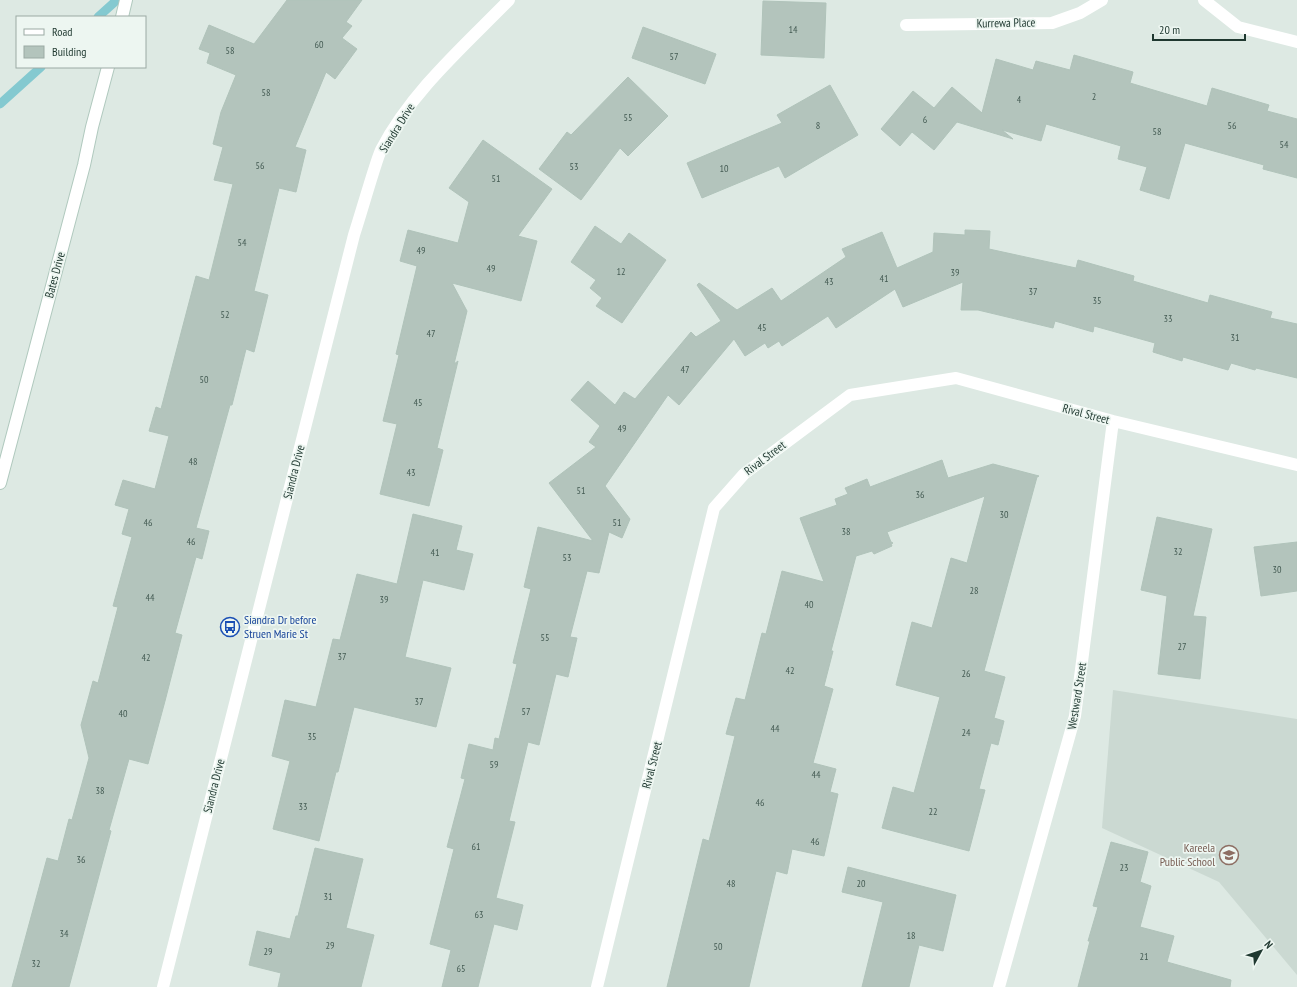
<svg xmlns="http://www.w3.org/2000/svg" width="1297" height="987" viewBox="0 0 1297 987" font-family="'PT Sans Narrow',sans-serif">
  <rect width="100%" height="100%" fill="#dde9e3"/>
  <path fill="#cbd9d2" d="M1113,690L1297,719V975L1219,882L1102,828Z"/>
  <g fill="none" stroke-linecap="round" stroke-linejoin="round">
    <path stroke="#84c9d0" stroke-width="9" d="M98,17L117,0
      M0,104L41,67"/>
  </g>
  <path fill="#b3c4bc" stroke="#b0c3ba" d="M287,0H362L346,22L352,26L342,38L357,49L335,79L326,72L295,147L306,150L296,192L279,188L254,291L268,295L254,352L246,349L232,405H230L196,528L209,531L202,559L196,557L175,633L182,635L165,701L148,764L129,759L109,830L111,831L69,987H12L47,858L58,861L69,819L72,820L89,758L81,725L93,681L98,683L118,607L113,606L132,537L122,534L129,509L115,505L123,480L155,489L169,436L149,431L156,407L161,409L196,276L209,280L233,184L214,180L223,147L213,144L221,112L236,75L207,63L210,53L199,49L209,25L254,44Z
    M763,1L826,3L824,58L761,55Z
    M643,27L716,54L705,84L632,58Z
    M1074,55L1133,72L1130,83L1207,106L1212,88L1269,105L1267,111L1297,119V178L1263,169L1264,165L1185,143L1169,199L1140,190L1147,167L1118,159L1121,146L1046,124L1041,141L1002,130L1013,139L957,122L934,150L912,132L900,146L881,129L913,91L934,108L952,87L982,113L996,59L1033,70L1036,61L1070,70Z
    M628,77L668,116L628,156L620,148L581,200L539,169L567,132L571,135Z
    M830,85L858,135L785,178L779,166L702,198L687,163L782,123L777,115Z
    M483,140L552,189L518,236L537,241L521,301L452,283L467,311L454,364L458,361L437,448L443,450L429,506L380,494L397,424L383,421L399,355L396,354L417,266L400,261L408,230L458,243L469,202L449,188Z
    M595,226L621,244L629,233L666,260L622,323L596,306L602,298L590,288L596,280L571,262Z
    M965,230L990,231L989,249L1076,268L1078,260L1134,276L1133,281L1208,303L1210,295L1272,312L1270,318L1297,324V378L1256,368L1255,370L1231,363L1228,370L1183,357L1182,361L1153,352L1155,343L1094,326L1093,332L1055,321L1053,328L978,310H961L963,282L903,307L895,289L836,328L828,316L782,346L779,341L768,348L765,343L745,356L734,339L679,405L668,395L605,486L630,519L622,538L609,532L599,573L587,571L570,637L577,638L568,677L556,674L539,745L528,742L509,821L515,822L496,898L523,905L517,930L494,924L478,987H442L451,950L430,944L454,849L447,847L465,779L461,778L469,744L493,750L495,738L499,739L517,664L513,663L531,589L524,587L538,527L593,541L549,483L596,447L589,442L600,426L571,400L588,381L615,405L624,392L635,399L691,332L696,337L721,321L697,285L699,283L737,310L772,288L781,301L846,257L842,249L882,232L897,268L933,252L934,233L965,235Z
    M942,460L948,478L993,464L1039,476L1037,477L984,671L1005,677L994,718L1004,721L998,745L991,743L979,789L985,790L969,851L882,828L893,787L914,793L940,697L896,685L912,622L932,628L951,558L967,563L985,496L887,532L891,542L893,543L891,544L892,546L874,554L872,551L856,556L831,651H833L824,686L833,689L813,763L836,769L830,792L838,794L824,856L792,849L787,874L776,871L749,987H667L703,839L709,841L735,736L726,734L736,698L745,700L762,633L766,634L782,571L824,582L800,518L837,505L835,499L848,494L845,488L867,479L870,487Z
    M413,514L462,526L456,550L473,554L464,590L423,580L405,657L451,668L436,727L354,707L338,772H336L319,841L273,829L290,761L272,756L285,700L316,707L333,639L340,640L357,574L397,584Z
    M1157,517L1212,529L1193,616L1206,617L1200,679L1158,674L1167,596L1141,590Z
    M1297,542V591L1261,596L1254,547Z
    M1111,842L1148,852L1140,882L1151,886L1140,927L1174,936L1167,962L1231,980L1230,987H1078L1090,941H1088L1098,907L1093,906Z
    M315,848L363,859L346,928L374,935L361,987H278L281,973L249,965L257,931L290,939L296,916H298Z
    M848,867L956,895L943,951L919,945L909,987H862L883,902L842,892Z"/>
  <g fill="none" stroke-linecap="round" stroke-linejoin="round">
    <g stroke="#b0c9be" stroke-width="14">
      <path id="secondary" d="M122,17L126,0
        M0,483L84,165L92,127L108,67"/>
    </g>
    <path stroke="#fff" stroke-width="12" d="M1204,0L1238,27L1297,42
      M906,25L1052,23L1080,13L1102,0
      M163,987L354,235C361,213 367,192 374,170C376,164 378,157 381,150C411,92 464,46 509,0
      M597,987L714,508L744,474L850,395L956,378L1113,421L1297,465
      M999,987L1075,716L1113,421"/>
    <use href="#secondary" stroke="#fff" stroke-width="12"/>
  </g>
  <defs>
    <g id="bus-ring" transform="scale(1)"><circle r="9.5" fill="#edf6f1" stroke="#1a4fb4" stroke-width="1.5"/><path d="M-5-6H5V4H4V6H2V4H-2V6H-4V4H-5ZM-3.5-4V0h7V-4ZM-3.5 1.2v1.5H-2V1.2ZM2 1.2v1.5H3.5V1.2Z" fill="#1a4fb4"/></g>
    <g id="school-ring" transform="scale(1)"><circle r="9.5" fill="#edf6f1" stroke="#8d6e63" stroke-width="1.5"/><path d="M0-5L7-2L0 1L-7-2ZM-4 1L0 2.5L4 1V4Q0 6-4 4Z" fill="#8d6e63"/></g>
  </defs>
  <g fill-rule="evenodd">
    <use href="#bus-ring" x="230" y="627"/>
    <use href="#school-ring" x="1229" y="855"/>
  </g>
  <g text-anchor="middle" stroke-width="3.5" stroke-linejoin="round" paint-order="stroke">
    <g font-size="10" fill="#445b53">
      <text x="793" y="33">14</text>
      <text x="319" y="48">60</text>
      <text x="230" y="54">58</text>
      <text x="674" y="60">57</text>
      <text x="266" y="96">58</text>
      <text x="1094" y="100">2</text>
      <text x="1019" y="103">4</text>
      <text x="628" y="121">55</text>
      <text x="925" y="123">6</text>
      <text x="818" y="129">8</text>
      <text x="1232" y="129">56</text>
      <text x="1157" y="135">58</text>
      <text x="1284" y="148">54</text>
      <text x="260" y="169">56</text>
      <text x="574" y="170">53</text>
      <text x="724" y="172">10</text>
      <text x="496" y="182">51</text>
      <text x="242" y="246">54</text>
      <text x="421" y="254">49</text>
      <text x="491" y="272">49</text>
      <text x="621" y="275">12</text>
      <text x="955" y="276">39</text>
      <text x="884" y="282">41</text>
      <text x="829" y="285">43</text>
      <text x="1033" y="295">37</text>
      <text x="1097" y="304">35</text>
      <text x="225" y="318">52</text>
      <text x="1168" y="322">33</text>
      <text x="762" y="331">45</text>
      <text x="431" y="337">47</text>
      <text x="1235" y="341">31</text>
      <text x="685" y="373">47</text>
      <text x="204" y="383">50</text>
      <text x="418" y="406">45</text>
      <text x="622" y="432">49</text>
      <text x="193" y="465">48</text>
      <text x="411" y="476">43</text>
      <text x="581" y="494">51</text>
      <text x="920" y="498">36</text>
      <text x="1004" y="518">30</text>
      <text x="148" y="526">46</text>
      <text x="617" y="526">51</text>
      <text x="846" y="535">38</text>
      <text x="191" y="545">46</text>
      <text x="1178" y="555">32</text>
      <text x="435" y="556">41</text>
      <text x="567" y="561">53</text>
      <text x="1277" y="573">30</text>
      <text x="974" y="594">28</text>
      <text x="150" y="601">44</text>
      <text x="384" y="603">39</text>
      <text x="809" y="608">40</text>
      <text x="545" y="641">55</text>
      <text x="1182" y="650">27</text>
      <text x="342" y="660">37</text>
      <text x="146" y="661">42</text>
      <text x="790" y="674">42</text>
      <text x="966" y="677">26</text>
      <text x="419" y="705">37</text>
      <text x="526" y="715">57</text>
      <text x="123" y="717">40</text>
      <text x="775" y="732">44</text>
      <text x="966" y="736">24</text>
      <text x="312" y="740">35</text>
      <text x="494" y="768">59</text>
      <text x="816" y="778">44</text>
      <text x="100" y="794">38</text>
      <text x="760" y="806">46</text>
      <text x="303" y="810">33</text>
      <text x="933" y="815">22</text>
      <text x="815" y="845">46</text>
      <text x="476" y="850">61</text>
      <text x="81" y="863">36</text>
      <text x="1124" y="871">23</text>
      <text x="731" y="887">48</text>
      <text x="861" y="887">20</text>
      <text x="328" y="900">31</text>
      <text x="479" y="918">63</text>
      <text x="64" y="937">34</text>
      <text x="911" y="939">18</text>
      <text x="330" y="949">29</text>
      <text x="718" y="950">50</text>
      <text x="268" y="955">29</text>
      <text x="1144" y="960">21</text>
      <text x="36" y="967">32</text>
      <text x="461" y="972">65</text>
    </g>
    <g font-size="12" fill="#1f3830" stroke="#edf6f1">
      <text transform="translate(1006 23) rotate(-1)" y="4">Kurrewa Place</text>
      <text transform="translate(397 128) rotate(-58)" y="4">Siandra Drive</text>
      <text transform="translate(55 275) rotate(-75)" y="4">Bates Drive</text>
      <text transform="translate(1086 414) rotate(15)" y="4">Rival Street</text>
      <text transform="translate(765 458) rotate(-37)" y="4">Rival Street</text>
      <text transform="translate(294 472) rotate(-76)" y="4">Siandra Drive</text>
      <text transform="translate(1077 696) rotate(-81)" y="4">Westward Street</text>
      <text transform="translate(652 765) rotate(-76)" y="4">Rival Street</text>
      <text transform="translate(214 786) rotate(-76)" y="4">Siandra Drive</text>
    </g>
    <g font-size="12" fill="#164399" stroke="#edf6f1" text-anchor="start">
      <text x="244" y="624">Siandra Dr before<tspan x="244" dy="14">Struen Marie St</tspan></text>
    </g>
    <g font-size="12" fill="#785e54" stroke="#edf6f1" text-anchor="end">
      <text x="1215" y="852">Kareela<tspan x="1215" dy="14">Public School</tspan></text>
    </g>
  </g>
  <rect x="16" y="16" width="130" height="52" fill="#edf6f1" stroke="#9baaa4"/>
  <rect x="24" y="29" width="20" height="6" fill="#ffffff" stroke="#9baaa4"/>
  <text x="52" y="36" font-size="12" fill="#1f3830">Road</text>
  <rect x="24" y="46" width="20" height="12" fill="#b3c4bc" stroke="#9baaa4"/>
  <text x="52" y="56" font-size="12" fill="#1f3830">Building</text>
  <g transform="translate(1261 951) rotate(50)" stroke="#edf6f1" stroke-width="3" paint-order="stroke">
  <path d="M0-3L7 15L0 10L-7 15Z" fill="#1f3830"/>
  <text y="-6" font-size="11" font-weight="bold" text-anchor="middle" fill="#1f3830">N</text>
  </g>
  <path d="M1153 34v6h92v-6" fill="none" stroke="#1f3830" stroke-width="2"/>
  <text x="1159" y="34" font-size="12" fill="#1f3830" stroke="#edf6f1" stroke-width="3" paint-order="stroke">20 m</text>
</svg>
